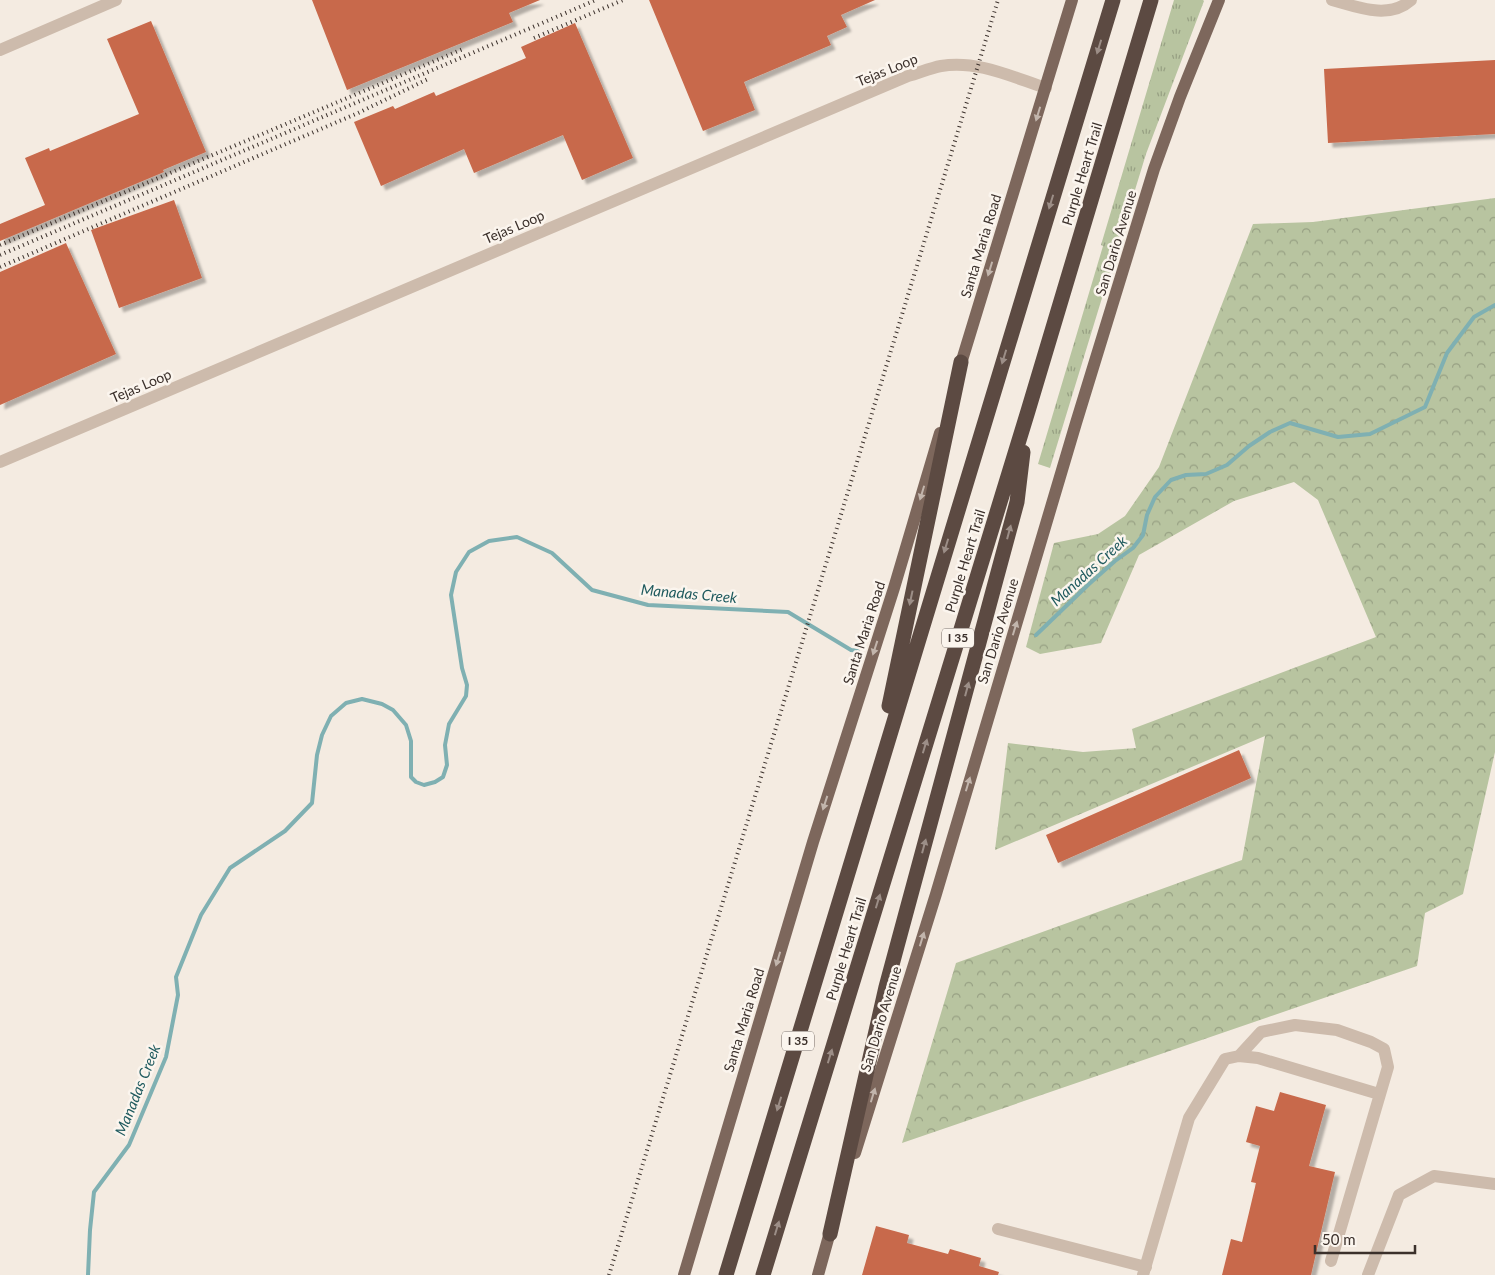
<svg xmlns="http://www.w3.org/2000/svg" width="1495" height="1275" viewBox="0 0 1495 1275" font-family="Lato,sans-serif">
  <defs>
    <pattern id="grass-tufts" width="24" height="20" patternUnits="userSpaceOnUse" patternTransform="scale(1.25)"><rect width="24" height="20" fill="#b8c4a0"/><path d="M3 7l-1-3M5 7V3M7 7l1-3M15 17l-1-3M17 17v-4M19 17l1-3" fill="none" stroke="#97a083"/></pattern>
    <pattern id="forest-crowns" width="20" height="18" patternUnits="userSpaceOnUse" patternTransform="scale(1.25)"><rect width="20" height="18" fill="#b8c4a0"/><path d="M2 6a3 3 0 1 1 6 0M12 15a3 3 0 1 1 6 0" fill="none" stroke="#97a083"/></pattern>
    <filter id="shadow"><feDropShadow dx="4.5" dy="4.5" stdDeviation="1" flood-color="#0004"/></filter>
  </defs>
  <rect width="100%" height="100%" fill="#f4ebe1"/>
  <path fill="url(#grass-tufts)" d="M1174,0H1203L1204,1L1146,154L1050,468L1038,464L1103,246L1101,245Z"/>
  <path fill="url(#forest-crowns)" d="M1495,198V752L1463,894L1425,913L1417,966L902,1143L956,963L1242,860L1265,736L995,850L1008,743L1083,752L1136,748L1132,729L1376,637L1318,500L1294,482L1234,501L1139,555L1101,643L1040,654L1026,647L1054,543L1098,534L1125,516L1159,467L1253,224L1313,222Z"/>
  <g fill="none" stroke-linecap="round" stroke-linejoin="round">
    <path stroke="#7fb0b2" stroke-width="4" d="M1036,635L1089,584L1115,561L1133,548L1143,535L1147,515L1155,497L1171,480L1186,475L1206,474L1227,465L1249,446L1270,432L1290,423L1338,437L1370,434L1425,407L1447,353L1474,317L1495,305
      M88,1275L90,1230L94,1192L129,1145L166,1057L178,995L176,977L201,915L230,868L285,831L312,803L317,755L322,735L331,716L346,703L362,699L382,704L393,710L406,725L411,741V777L416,782L424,785L435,782L443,777L447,765L445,745L449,724L466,696L467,685L462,668L451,595L456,572L469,552L489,541L517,537L552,553L592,590L648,605L788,612L851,650L858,651"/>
  </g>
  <path fill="#c8694b" filter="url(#shadow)" d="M312,0H540L509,13L513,22L347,90Z
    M649,0H875L841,15L847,27L827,36L831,45L744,82L755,110L703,131Z
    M151,21L206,152L163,170L164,172L0,241V224L45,205L25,158L49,148L50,151L139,114L107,39Z
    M575,23L633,158L582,180L563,135L474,173L464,149L381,186L354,122L393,106L395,109L434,92L436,96L526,58L521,47Z
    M1495,60V134L1328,143L1324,69Z
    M174,200L202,278L119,308L91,230Z
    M66,243L116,354L0,405V272Z
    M1239,750L1251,778L1058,863L1046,835Z
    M1280,1092L1326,1105L1309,1166L1335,1172L1311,1275H1222L1231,1239L1242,1242L1256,1183L1251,1182L1260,1146L1246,1142L1256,1106L1274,1111Z
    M876,1226L909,1235L907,1243L948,1254L950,1249L981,1258L979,1266L999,1272L998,1275H862Z"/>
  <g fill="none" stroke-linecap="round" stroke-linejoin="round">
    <path stroke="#cdbbac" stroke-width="12" d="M1332,0C1357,7 1389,20 1411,0
      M0,50L116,0
      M0,462L908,76C919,73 930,68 941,66C978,60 1012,77 1046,88
      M1239,1056L1261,1032L1295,1025L1337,1030L1371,1042L1384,1049L1388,1067L1331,1261
      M998,1229L1146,1267
      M1143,1275L1189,1118L1225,1059L1239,1056L1258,1058L1379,1094
      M1368,1275L1399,1195L1434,1176L1495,1184"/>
    <path stroke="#7d675c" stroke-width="12" d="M959,370L1072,0
      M855,1153L936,894L1076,423L1154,169L1180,97L1219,0
      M684,1275L813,842L894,588L940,433
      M818,1275L832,1225"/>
    <path stroke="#5c4a42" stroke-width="15" d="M889,706L961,362
      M830,1234L886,987L1017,502L1023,452
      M726,1275L1113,0
      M763,1275L1028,411L1151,0"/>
    <path stroke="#3b302b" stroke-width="4" stroke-dasharray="1 4" stroke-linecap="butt" d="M534,38L623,0
      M0,245L463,49
      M0,255L596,0
      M0,267L358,113L428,79
      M609,1275L998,0"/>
  </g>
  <defs><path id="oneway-solid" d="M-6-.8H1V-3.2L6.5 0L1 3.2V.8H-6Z" transform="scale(1.25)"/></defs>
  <g fill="#9c8e87">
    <use href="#oneway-solid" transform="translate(1099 47) rotate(107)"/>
    <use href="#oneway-solid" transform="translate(1051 202) rotate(107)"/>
    <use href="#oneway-solid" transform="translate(1004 357) rotate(107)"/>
    <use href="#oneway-solid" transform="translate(1009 532) rotate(-75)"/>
    <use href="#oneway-solid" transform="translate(946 546) rotate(107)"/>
    <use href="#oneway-solid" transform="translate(911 598) rotate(102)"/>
    <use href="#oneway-solid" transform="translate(967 689) rotate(-75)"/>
    <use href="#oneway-solid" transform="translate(925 746) rotate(-73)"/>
    <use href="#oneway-solid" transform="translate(924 846) rotate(-75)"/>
    <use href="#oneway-solid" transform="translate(878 901) rotate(-73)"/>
    <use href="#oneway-solid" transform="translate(830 1056) rotate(-73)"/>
    <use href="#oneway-solid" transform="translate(779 1104) rotate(107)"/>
    <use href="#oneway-solid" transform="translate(777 1228) rotate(-73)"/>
  </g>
  <g fill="#c2b5ac">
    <use href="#oneway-solid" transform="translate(1038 114) rotate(107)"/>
    <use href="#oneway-solid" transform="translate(990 269) rotate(107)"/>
    <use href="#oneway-solid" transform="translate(922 493) rotate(107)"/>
    <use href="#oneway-solid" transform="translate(1015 628) rotate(-73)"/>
    <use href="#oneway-solid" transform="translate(875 648) rotate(108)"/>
    <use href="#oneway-solid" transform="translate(968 784) rotate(-73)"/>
    <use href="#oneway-solid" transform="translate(825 803) rotate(108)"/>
    <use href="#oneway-solid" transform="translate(922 939) rotate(-73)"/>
    <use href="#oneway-solid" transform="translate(778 959) rotate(107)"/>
    <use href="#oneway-solid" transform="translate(873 1095) rotate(-73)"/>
  </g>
  <g text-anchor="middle" stroke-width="5" stroke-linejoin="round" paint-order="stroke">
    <g fill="#fbf5ee" stroke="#756b66" stroke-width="1">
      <rect x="942" y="628.5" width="32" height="19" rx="4"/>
      <rect x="782" y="1031.5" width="32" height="19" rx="4"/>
    </g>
    <g font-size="12" font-weight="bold" fill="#3b302b">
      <text x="958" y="642">I 35</text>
      <text x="798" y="1045">I 35</text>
    </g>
    <g font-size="14" fill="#3b302b" stroke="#fbf5ee">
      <text transform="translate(887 70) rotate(-22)" y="5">Tejas Loop</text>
      <text transform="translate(1082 174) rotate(-73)" y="5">Purple Heart Trail</text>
      <text transform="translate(514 227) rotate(-23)" y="5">Tejas Loop</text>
      <text transform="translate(1116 243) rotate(-73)" y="5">San Dario Avenue</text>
      <text transform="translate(981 246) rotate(-73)" y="5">Santa Maria Road</text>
      <text transform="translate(141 386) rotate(-23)" y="5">Tejas Loop</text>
      <text transform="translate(965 561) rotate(-73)" y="5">Purple Heart Trail</text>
      <text transform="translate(998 631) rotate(-73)" y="5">San Dario Avenue</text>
      <text transform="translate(864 633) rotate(-72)" y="5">Santa Maria Road</text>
      <text transform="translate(846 949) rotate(-73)" y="5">Purple Heart Trail</text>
      <text transform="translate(881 1019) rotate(-73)" y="5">San Dario Avenue</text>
      <text transform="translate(744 1020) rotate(-73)" y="5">Santa Maria Road</text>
    </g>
    <g font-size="15" font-style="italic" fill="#1f5a5e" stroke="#fbf5ee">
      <text transform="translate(1089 571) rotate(-42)" y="5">Manadas Creek</text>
      <text transform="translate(689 594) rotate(5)" y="5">Manadas Creek</text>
      <text transform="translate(138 1090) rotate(-68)" y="5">Manadas Creek</text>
    </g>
  </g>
  <path d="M1315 1245v8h100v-8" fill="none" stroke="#3b302b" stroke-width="2.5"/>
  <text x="1322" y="1245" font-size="15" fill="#3b302b" stroke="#fbf5ee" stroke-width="4" paint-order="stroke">50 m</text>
</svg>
